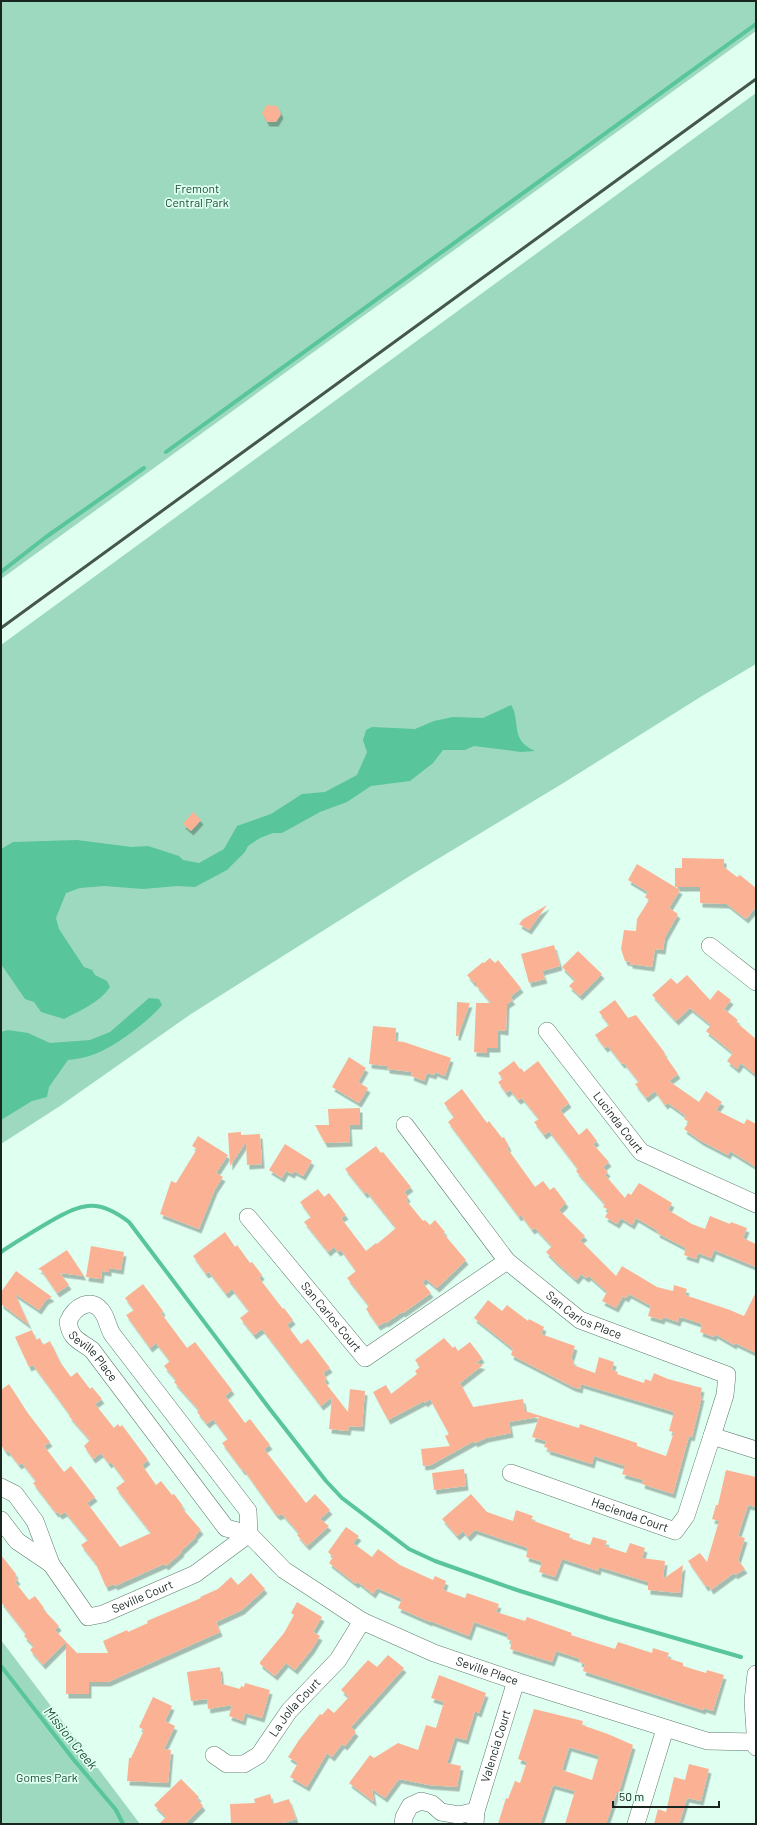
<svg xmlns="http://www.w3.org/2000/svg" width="757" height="1825" viewBox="0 0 757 1825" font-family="Barlow,sans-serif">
  <defs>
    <filter id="shadow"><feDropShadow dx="2.5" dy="4.5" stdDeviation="0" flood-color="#0004"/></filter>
  </defs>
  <rect width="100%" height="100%" fill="#dffff0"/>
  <path fill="#9dd9be" d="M1,1H756V31L1,579Z
    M756,93V664L702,696L565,782L413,874L191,1014L60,1106L1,1144V645Z
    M1,1640L140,1824H1Z"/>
  <path fill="#58c59a" d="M511,705C519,716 513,733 524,744C527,747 531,749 535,751L521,752L474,746L465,750H443L433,763L410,781L371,786L347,802L320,812L282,833H273L260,838L248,846L245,852L227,870L195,887L178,886L143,889L104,886L80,888L66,893L56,918L59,929L84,967L92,970L95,975L107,981L110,987C99,1003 81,1010 64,1019L41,1012L34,1002L25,999L1,964V849L13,842L77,840L132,847L148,846L179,856L183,860L199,863L224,849L237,826L271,814L302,794L325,792L357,775L367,752L363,740L366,730L372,727L415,729L434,721L453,717L483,718Z
    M149,998L159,999L162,1005C149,1021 112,1049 92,1055C84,1058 76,1059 68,1060L49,1087L47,1097L32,1101L1,1120V1032L8,1030L28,1033L50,1043L90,1040L110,1032Z"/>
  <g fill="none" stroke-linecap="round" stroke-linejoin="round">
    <path stroke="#58c59a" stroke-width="4" d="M166,452C363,310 558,166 756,24
      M1,572L46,537L144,468
      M1,1252C17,1241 34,1231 51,1221C83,1203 98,1198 129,1222L269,1408L326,1481L342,1498L409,1549L435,1561L517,1590L609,1619L741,1657
      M1,1666L74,1760L116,1810L123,1824"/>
  </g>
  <path fill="#fbb294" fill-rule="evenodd" filter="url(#shadow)" d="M267,105L277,106L281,114L276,122H267L262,113Z
    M193,812L201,820L191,831L183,824Z
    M682,858L724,859V867L737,877L740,875L756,888V907L746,919L727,904L700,903V887H675V868H682Z
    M637,864L680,890L669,908L678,914L665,937L663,950L655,949L652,967L630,964V962L625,961L621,949L624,930L636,931L637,919L649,900L645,897L648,892L628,880Z
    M547,905L529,930L519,924L523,919Z
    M554,945L560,966L542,971L545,979L529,983L521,954Z
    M578,951L602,974L580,996L569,986L575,980L562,967Z
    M490,958L495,963L498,960L521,988L510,997L513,1000L507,1004L506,1031L498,1030V1048H487V1053L474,1052L476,1003H491L476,985V983L473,982L467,975L483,962L484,963Z
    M687,975L710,1000L718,990L731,1000L724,1009L738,1020L736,1022L756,1039V1075L741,1063L737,1069L727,1061L733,1053L706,1031L711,1025L690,1008L676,1021L652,995L671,978L677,984Z
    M615,1000L628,1018L636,1015L665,1053L664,1054L678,1074L669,1081L699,1102L706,1091L722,1102L716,1110L744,1124L747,1119L756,1124V1167L730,1151L728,1155L701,1141L684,1129L689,1122L684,1119L686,1116L668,1103L665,1105L655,1091L646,1098L635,1084L639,1082L624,1063L622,1064L608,1046L605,1048L595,1035L609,1025L599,1012Z
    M457,1002L470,1003L458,1036H456Z
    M373,1026L396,1028L395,1041L404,1042L451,1058L445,1076L435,1072L434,1075L427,1073L424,1081L411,1076L412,1072L387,1069V1066L369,1064Z
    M349,1057L366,1068L358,1082L368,1088L359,1103L332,1087Z
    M514,1061L520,1069L521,1068L524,1072L538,1061L569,1103L560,1110L579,1135L587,1128L597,1141L593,1144L609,1162L603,1167L608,1172L605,1175L625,1198L628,1193L631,1195L639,1183L672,1203L668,1210L692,1224L705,1229L710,1216L730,1224L731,1222L747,1228L743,1238L756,1244V1267L714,1250L711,1258L698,1253L696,1259L684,1255L686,1248L657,1233L658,1231L636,1218L632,1225L621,1218L617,1224L605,1217L609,1210L603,1207L605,1204L576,1171L578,1169L549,1131L544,1135L534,1122L539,1119L522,1098L518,1100L510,1090L506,1093L498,1082L503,1079L498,1073Z
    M462,1089L487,1123L489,1121L502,1138L504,1137L509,1147L507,1148L535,1187L543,1181L550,1190L554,1187L566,1203L559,1210L585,1236L580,1240L616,1276L622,1266L657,1287L673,1291L674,1285L687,1289L685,1295L730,1310L744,1316L756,1292V1353L735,1343L734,1345L715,1334L714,1337L700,1332L702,1324L681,1317L679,1318L678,1322L663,1317L662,1320L648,1316L651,1306L629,1294L626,1298L623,1296L616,1308L602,1301L607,1292L589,1276L586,1278L581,1274L576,1280L557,1263L546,1252L552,1246L535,1228L532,1230L521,1215L519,1217L448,1122L454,1117L444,1103Z
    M360,1108V1125H349L350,1142L325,1143L315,1125H329L328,1109Z
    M241,1132V1135L260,1134L262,1164L247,1165L246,1142L230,1166L228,1133Z
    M198,1136L228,1155L216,1173L223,1177L215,1189L199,1229L160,1214L171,1181L176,1183L197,1149L192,1146Z
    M285,1144L312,1161L303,1176L294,1171L292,1174L286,1171L282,1178L269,1170Z
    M376,1146L381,1153L383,1152L411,1187L404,1192L408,1197L406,1200L423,1221L425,1220L430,1225L435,1220L445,1232L443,1233L466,1260L437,1288L426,1279L422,1282L431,1293L403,1313L402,1312L386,1323L385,1322L378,1326L366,1309L369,1306L347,1278L356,1271L341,1250L338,1252L334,1247L328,1252L304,1222L311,1217L300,1202L318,1189L324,1197L329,1193L346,1215L341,1218L366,1251L376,1243L377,1244L396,1228L367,1192L365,1194L345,1169Z
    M225,1232L235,1247L237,1245L250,1263L252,1262L262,1275L259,1278L283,1309L284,1308L293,1320L287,1325L301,1344L308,1339L330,1368L323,1373L327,1379L324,1381L348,1412L350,1389L365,1391L362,1427L349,1426L348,1431L329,1429L332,1397L321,1406L262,1329L254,1335L240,1318L249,1311L232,1289L226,1294L209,1272L206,1274L193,1256Z
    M91,1246L124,1252L121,1270L109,1268V1272L102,1271L101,1279L86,1277Z
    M67,1250L84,1276L60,1273L69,1285L57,1293L41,1270L38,1269Z
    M16,1271L52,1297L46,1300L39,1310L15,1294L29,1325L1,1304V1292Z
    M143,1284L163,1311L161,1313L187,1348L195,1342L232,1390L225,1396L245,1423L250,1419L270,1445L264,1449L306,1503L315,1494L330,1510L320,1519L329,1526L307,1546L297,1535L299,1533L282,1514L278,1516L274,1512L244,1470L243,1471L222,1443L228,1439L213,1419L207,1424L197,1412L199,1410L174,1382L176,1380L164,1366L170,1361L156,1343L150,1348L126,1315L134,1310L125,1298Z
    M488,1300L502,1311L507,1305L528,1321L529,1319L544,1327L541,1334L575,1346L571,1359L574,1361L573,1365L595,1373L599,1357L614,1362L612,1370L618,1372L617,1374L644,1383L645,1379L651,1381L654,1373L668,1379L702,1388L700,1396H702L692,1437L689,1436L673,1494L642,1484L643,1480L622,1474L625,1466L594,1456L592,1464L547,1450L548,1448L544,1447L546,1441L532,1437L539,1417L509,1422L511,1433L486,1438L475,1443L474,1441L431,1465L423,1466L421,1449L450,1446L445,1436L449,1434L430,1399L425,1403L424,1401L388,1420L373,1392L386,1385L391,1394L417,1374L415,1371L420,1367L415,1360L444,1338L453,1348L455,1346L458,1351L470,1342L482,1358L476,1363L483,1365L460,1383L473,1407L523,1399L525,1411L579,1428L580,1424L637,1443V1446L666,1456L674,1432L669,1431L674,1412L581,1384L580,1389L573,1387L511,1355L513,1349L474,1318Z
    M32,1330L36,1340L40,1338L43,1345L50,1341L60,1362L71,1377L77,1372L90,1389L92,1387L102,1399L95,1404L114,1428L118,1424L120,1427L122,1425L148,1460L142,1465L156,1485L161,1481L172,1495L174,1494L183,1506L181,1507L201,1530L195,1536L196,1537L181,1551L182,1552L166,1566L164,1564L115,1586L114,1584L106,1587L96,1564L81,1545L88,1540L65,1512L60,1515L57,1512L56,1513L33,1483L36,1481L22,1463L19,1465L8,1451L6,1452L1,1445V1390L9,1384L27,1412L50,1442L44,1446L64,1472L71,1466L95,1497L87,1503L120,1547L151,1533L116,1488L125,1481L111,1462L109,1464L101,1453L93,1459L84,1446L90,1440L69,1416L70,1415L33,1365L29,1367L15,1337Z
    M464,1469L466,1486L434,1490L432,1473Z
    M726,1470L756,1477V1507L748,1505L738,1536L745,1538L738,1560L745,1569L735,1575L734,1573L711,1590L708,1585L706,1587L688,1561L700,1553L707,1562L719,1521L712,1519L716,1505H718Z
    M471,1494L487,1512L513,1521L516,1510L533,1516L531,1520L570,1534L569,1538L590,1545L593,1537L607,1541L605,1546L626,1553L630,1543L645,1548L642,1558L665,1561L663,1579L683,1565L680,1593L648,1590V1582L599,1567L598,1571L562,1559L555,1577L539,1572L542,1562L526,1557L528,1548L475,1530L468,1537L463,1531L457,1536L442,1519Z
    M346,1527L359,1536L353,1543L372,1557L378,1549L400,1565L433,1580L435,1576L446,1581L443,1590L465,1598L467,1593L499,1604L496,1612L525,1621L527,1617L572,1633L571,1635L615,1649L618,1642L652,1653L653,1648L669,1653L667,1658L683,1663V1666L706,1673L707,1670L724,1675L713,1711L704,1708L703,1710L583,1671L585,1664L579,1662L580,1659L556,1651L552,1662L510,1649L512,1641L507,1639L508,1634L474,1622L469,1636L430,1621V1622L398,1608L402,1599L377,1588L373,1594L358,1582L356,1584L329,1563L333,1557L328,1552Z
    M1,1555L16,1574L15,1576L18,1580L15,1582L29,1600L35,1596L44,1608L43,1609L59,1626L55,1630L77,1653H108L103,1641L127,1630L128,1632L148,1623L147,1621L201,1598L200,1597L218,1589L231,1577L238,1585L251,1573L265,1589L242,1610L216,1622L220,1632L108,1682H89V1694H66V1642L43,1665L30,1650L34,1646L24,1636L26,1634L1,1602Z
    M297,1602L322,1617L313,1632L320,1636L312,1649L295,1670L286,1663L275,1676L260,1664V1662L284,1633L294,1615L291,1613Z
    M388,1655L404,1668L351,1727L356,1732L345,1746L342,1744L332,1757L327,1753L307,1787L290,1777L298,1763L288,1757L299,1740L320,1714L322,1715L328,1708L334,1713L349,1697L341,1690L368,1660L377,1667Z
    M220,1667L222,1684L240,1689L241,1686L244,1687L245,1683L270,1690L262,1718L245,1713L243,1721L229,1716L232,1705L208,1709L207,1699L191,1701L187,1672Z
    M439,1675L486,1693L479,1713L475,1711L466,1740L455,1737L447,1763L461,1766L457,1787L429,1785L399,1779L385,1798L372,1789L374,1802L349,1783L370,1755L374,1758L398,1743L418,1750L426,1725L436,1728L444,1702L431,1698Z
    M153,1697L172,1706L165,1721L175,1726L164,1749L171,1750L168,1783L127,1781L129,1758H131L144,1730L139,1727Z
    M534,1709L583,1721L582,1725L608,1734L633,1745L619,1792H617L606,1824H565L575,1791L553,1785L540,1824H498L506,1798L508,1799L515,1781L520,1783L527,1762L518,1759ZM569,1747L599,1756L592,1780L562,1770Z
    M689,1764L709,1769L701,1801L687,1798L679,1824H654L658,1809L666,1812L674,1777L685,1780Z
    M181,1779L199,1797L197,1799L203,1806L185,1824H159L166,1817L154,1805Z
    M270,1794L273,1804L289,1799L296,1819L280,1824H231L230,1804L255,1803L254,1799Z"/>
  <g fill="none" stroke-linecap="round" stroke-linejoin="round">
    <g stroke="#5f7b6e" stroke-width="18">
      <g id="minor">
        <path d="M710,946L756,982"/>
        <path id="s1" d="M547,1031L641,1152L756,1204"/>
        <path id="s2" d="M405,1125L507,1261L580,1320L727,1375L725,1395L712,1436L756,1450"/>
        <path id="s3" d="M248,1217L365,1358L507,1261"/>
        <path id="s4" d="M511,1473L675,1531L686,1516L712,1436"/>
        <path id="s5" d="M1,1487L15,1494L35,1521L51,1564L88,1617L103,1614L195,1574L249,1534"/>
        <path d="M1,1520L17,1541L51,1564"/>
        <path id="s6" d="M249,1534L248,1511L112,1334C108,1327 107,1319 103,1313C92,1295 74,1307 68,1322C71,1340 79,1340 92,1350L226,1528L249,1534L284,1570L362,1621L434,1653L516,1681L707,1741L755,1742"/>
        <path d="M756,1674L753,1701L756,1747"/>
        <path id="s7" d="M214,1755L227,1764H244L259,1755L289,1711L338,1660L362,1621"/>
        <path d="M403,1824L404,1817L410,1806L421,1801L432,1804L441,1812L459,1815L476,1811"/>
        <path id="s8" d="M475,1824L476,1811L516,1681"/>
        <path d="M636,1824L665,1729"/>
      </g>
    </g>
    <use href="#minor" stroke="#fff" stroke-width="17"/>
    <path stroke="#46564e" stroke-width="3" d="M1,628L756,79"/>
  </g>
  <g text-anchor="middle" stroke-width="3.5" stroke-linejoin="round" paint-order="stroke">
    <g font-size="12" fill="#1a4937" stroke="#dffff0">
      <text x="197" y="193">Fremont<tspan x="197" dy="14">Central Park</tspan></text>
      <text x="47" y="1782">Gomes Park</text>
    </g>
    <g font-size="12" fill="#19251f" stroke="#dffff0">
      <text dy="4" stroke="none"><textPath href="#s1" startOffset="116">Lucinda Court</textPath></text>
      <text dy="4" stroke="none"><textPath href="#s2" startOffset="265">San Carlos Place</textPath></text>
      <text dy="4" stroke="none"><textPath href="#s3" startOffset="130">San Carlos Court</textPath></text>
      <text dy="4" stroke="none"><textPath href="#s6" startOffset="359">Seville Place</textPath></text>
      <text dy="4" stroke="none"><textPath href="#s4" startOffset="126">Hacienda Court</textPath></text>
      <text dy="4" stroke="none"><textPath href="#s5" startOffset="218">Seville Court</textPath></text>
      <text dy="4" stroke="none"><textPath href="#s6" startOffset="879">Seville Place</textPath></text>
      <text dy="4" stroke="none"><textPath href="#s7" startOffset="110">La Jolla Court</textPath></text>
      <text dy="4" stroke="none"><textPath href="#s8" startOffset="81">Valencia Court</textPath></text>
    </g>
    <g font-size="13" font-style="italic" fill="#1c4a38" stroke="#dffff0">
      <text transform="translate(71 1738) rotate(51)" y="5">Mission Creek</text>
    </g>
  </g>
  <rect width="757" height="1825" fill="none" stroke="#19251f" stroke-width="4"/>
  <path d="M613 1801v6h106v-6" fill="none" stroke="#19251f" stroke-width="2"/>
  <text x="619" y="1801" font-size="12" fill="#19251f" stroke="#dffff0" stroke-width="3" paint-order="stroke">50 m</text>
</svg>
